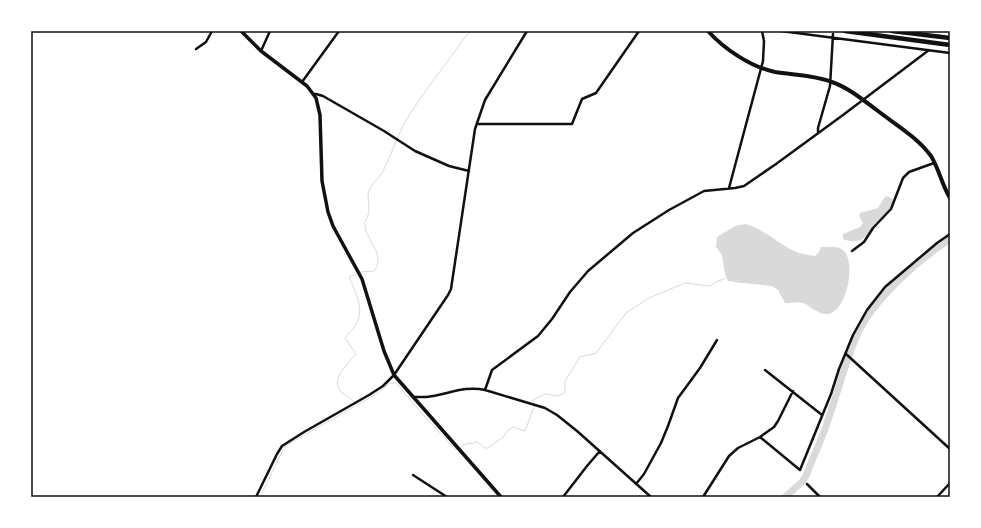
<svg xmlns="http://www.w3.org/2000/svg" width="981" height="528" viewBox="0 0 981 528" font-family="Bitter,serif">
  <rect width="100%" height="100%" fill="#fff"/>
  <path fill="#d9d9d9" d="M887,196L894,200C891,210 883,215 876,223C872,227 870,234 864,238C859,242 849,242 843,239V234L860,227L863,223L859,216L860,213L878,208L884,198Z
    M745,224C764,229 776,242 794,251C800,254 808,255 815,256L819,252L821,247C828,247 839,245 844,251C856,263 847,311 828,314C818,315 812,307 803,303C798,301 790,304 785,303L778,290L772,286L744,283H740L728,281L725,274L722,255L716,247L717,237L735,226Z"/>
  <g fill="none" stroke-linecap="round" stroke-linejoin="round">
    <path stroke="#d9d9d9" stroke-width="1" d="M360,272L374,271C386,254 367,242 365,226C364,221 367,219 368,215C370,208 368,200 368,194C370,184 379,179 383,171C391,156 396,139 404,124C422,93 445,66 465,37L471,31
      M354,402C350,398 345,395 341,392C330,379 348,364 356,354L345,338C348,333 352,330 355,326C366,311 355,291 349,277L357,274
      M460,448L468,443L470,444C479,440 478,443 485,448H488L503,437L508,430L513,427L525,431L534,407L533,400L545,394L558,396L565,393V381L580,357L596,353L626,313L649,298L685,283L710,286L714,283L726,278
      M260,497L285,446L378,393L390,383H396L425,417L456,450L457,449"/>
    <path stroke="#d9d9d9" stroke-width="7" d="M785,497L802,482L806,476C813,457 823,437 829,417C839,389 846,358 859,331C876,297 918,260 950,239"/>
    <path stroke="#111" stroke-width="2.5" d="M781,31L950,53
      M196,49L206,42L212,31
      M261,51L270,31
      M302,82L339,31
      M314,94H316L323,96L384,131L415,151L449,166L469,171
      M477,124H572L582,99L596,93L639,31
      M818,133V128L830,86L833,34
      M729,188L763,61L764,41L762,31
      M852,251L864,242L873,228L891,209L903,178L909,172L934,163
      M846,354L950,449
      M765,370L822,415
      M485,390L492,370L538,336L552,319L570,292L588,271L633,233L669,210L704,191L735,188L744,186L776,164L843,115L929,50
      M413,397C417,397 422,397 426,397C446,395 465,385 485,390L545,408L557,415L577,431L651,497
      M760,437L800,470L831,394L839,369L853,335L867,310L885,287L937,243L950,234
      M413,475L447,497
      M636,484L644,474L661,443L668,426L678,398L700,368L717,340
      M807,484L820,497
      M256,497L277,454L282,446L304,432L369,395L383,386L394,375L448,295L451,289L475,129L485,100L527,31
      M563,497L587,466L599,452
      M703,497L729,456L738,448L760,437L774,427L778,421L793,391
      M937,497L950,483"/>
    <path stroke="#111" stroke-width="3.5" d="M241,31L261,51L307,86L316,98L320,115L322,181L328,212L333,226L362,279L384,351L394,375L501,497"/>
    <path stroke="#111" stroke-width="4" d="M708,31C724,49 751,67 775,72C793,75 814,75 832,82C849,88 863,100 878,111C896,125 917,137 931,156C939,169 942,185 950,198"/>
    <path stroke="#111" stroke-width="4.5" d="M845,31L950,45
      M892,31L950,38"/>
  </g>
  <rect width="981" height="528" fill="none" stroke="#ffffff" stroke-width="64"/>
  <rect x="32" y="32" width="917" height="464" fill="none" stroke="#111" stroke-width="1.5"/>
</svg>
